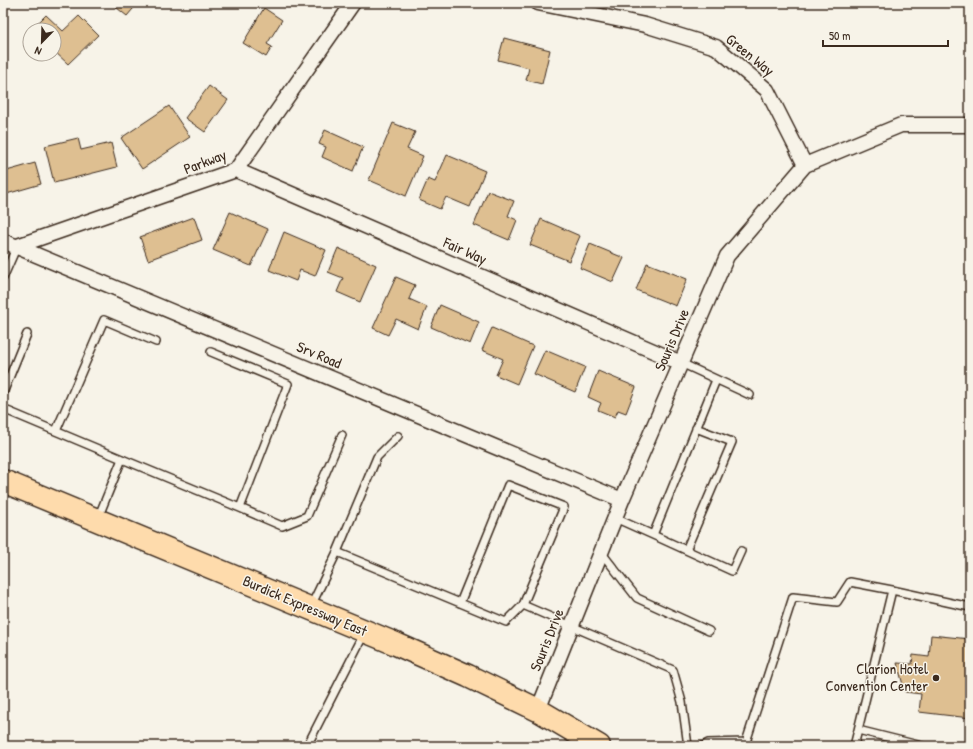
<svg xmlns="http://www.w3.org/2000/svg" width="973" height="749" viewBox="0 0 973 749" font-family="'Patrick Hand',sans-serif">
  <rect width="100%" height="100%" fill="#f7f3e8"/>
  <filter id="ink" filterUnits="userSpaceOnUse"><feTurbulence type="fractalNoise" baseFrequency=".025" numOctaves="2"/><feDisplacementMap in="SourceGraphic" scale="8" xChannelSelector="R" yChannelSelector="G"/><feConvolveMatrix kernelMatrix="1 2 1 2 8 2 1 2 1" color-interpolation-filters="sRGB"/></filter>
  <g filter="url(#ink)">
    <path fill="#debf91" stroke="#3b2a1e" d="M113,3H138L127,16L112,4Z
      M264,8L282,20L267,44L272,47L266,57L243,43Z
      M46,15L63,31L79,16L98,35L68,64L54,51V30H31Z
      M504,38L550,50L542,84L526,80L529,68L498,60Z
      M209,86L228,100L205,132L185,118Z
      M169,106L190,137L142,169L121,138Z
      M393,123L415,132L407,149L423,156L406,196L369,180Z
      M325,130L363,147L353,171L322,157L326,147L319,144Z
      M78,138L81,150L111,143L117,167L54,183L45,146Z
      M447,155L485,171L470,207L446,197L440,209L419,200L428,179L435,182Z
      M35,163L41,184L3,195V172Z
      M488,191L514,201L508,216L517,220L509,240L474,225Z
      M230,212L268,229L251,266L213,250Z
      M194,217L202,240L148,260L140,237Z
      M541,219L580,236L569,261L530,245Z
      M284,232L326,250L315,276L300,270L296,281L269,270Z
      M590,244L624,258L613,282L580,268Z
      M338,248L376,265L360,302L337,292L343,278L328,272Z
      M647,263L687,279L676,306L636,290Z
      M396,277L415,285L409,299L427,307L418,329L396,319L388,335L373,328Z
      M440,305L479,322L470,344L431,327Z
      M492,328L533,346L517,384L496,375L503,359L482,350Z
      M545,350L585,367L575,392L534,374Z
      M598,371L636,387L626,413L618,410L615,417L598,410L601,403L588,397Z
      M931,635L970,639V718L919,712L921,694L905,692L897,663L912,664L913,655L929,657Z"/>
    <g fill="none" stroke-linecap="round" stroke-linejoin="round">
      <g stroke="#3b2a1e" stroke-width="10">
        <path id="lane" d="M3,278L17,246
          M681,363L750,395
          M716,380L653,535L732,571L741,551
          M3,393L27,334
          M3,409L122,459
          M56,431L104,320L156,342
          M240,508L282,526L307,516L342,435
          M98,518L122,459L240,508L288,384L211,352
          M615,518L653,535
          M686,550L732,442L696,428
          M337,552L377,457L398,436
          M601,552L637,598L709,631
          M892,590L970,607
          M460,603L508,485L564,507L523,605
          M311,606L337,552L506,622L523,605L673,670L682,702L688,746
          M746,742L793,597L837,602L850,582L892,590L858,730L922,746
          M307,746L364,634
          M703,746L708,743L746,742L752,746
          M854,746L858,730"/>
      </g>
      <g stroke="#3b2a1e" stroke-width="17">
        <path id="street" d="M538,3L645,25L716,47L767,90L805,165
          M236,170L681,363
          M3,241L622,500
          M17,246L236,170L353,3
          M538,710L622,500L727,256L805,165L901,125H970"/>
      </g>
      <g stroke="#3b2a1e" stroke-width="25">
        <path id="primary" d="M3,481L396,644L468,676L538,710L599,746"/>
      </g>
      <use href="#lane" stroke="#f7f3e8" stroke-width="7"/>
      <use href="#street" stroke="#f7f3e8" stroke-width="14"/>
      <use href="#primary" stroke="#fedbac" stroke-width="22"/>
    </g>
  </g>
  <circle fill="#3b2a1e" stroke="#f7f3e8" stroke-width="1.5" cx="936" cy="678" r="4"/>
  <g text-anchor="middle" stroke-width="3" stroke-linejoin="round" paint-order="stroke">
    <g font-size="15" fill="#3b2a1e" stroke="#f7f3e8">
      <text transform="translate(750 55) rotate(39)" y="5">Green Way</text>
      <text transform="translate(205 162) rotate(-21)" y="5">Parkway</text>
      <text transform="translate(465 251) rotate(24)" y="5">Fair Way</text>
      <text transform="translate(672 340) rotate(-67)" y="5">Souris Drive</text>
      <text transform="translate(319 355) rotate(23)" y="5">Srv Road</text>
      <text transform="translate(305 606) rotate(23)" y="5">Burdick Expressway East</text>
      <text transform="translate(547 640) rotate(-68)" y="5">Souris Drive</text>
    </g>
    <g font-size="15" fill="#3b2a1e" stroke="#f7f3e8" text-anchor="end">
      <text x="928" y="674">Clarion Hotel<tspan x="928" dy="17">Convention Center</tspan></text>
    </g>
  </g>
  <rect width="973" height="749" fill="none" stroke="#f7f3e8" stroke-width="16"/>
  <rect x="8" y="8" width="957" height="733" fill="none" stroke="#3b2a1e" stroke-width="1.5" filter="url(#ink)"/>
  <g transform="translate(42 42) rotate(203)"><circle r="19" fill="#f7f3e8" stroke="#aca397"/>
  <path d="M0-3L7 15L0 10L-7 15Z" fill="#3b2a1e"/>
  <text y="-6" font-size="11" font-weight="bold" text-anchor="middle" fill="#3b2a1e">N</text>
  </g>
  <path d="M823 40v6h125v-6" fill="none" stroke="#3b2a1e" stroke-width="2"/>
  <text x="829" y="40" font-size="12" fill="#3b2a1e" stroke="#f7f3e8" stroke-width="3" paint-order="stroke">50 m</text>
</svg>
